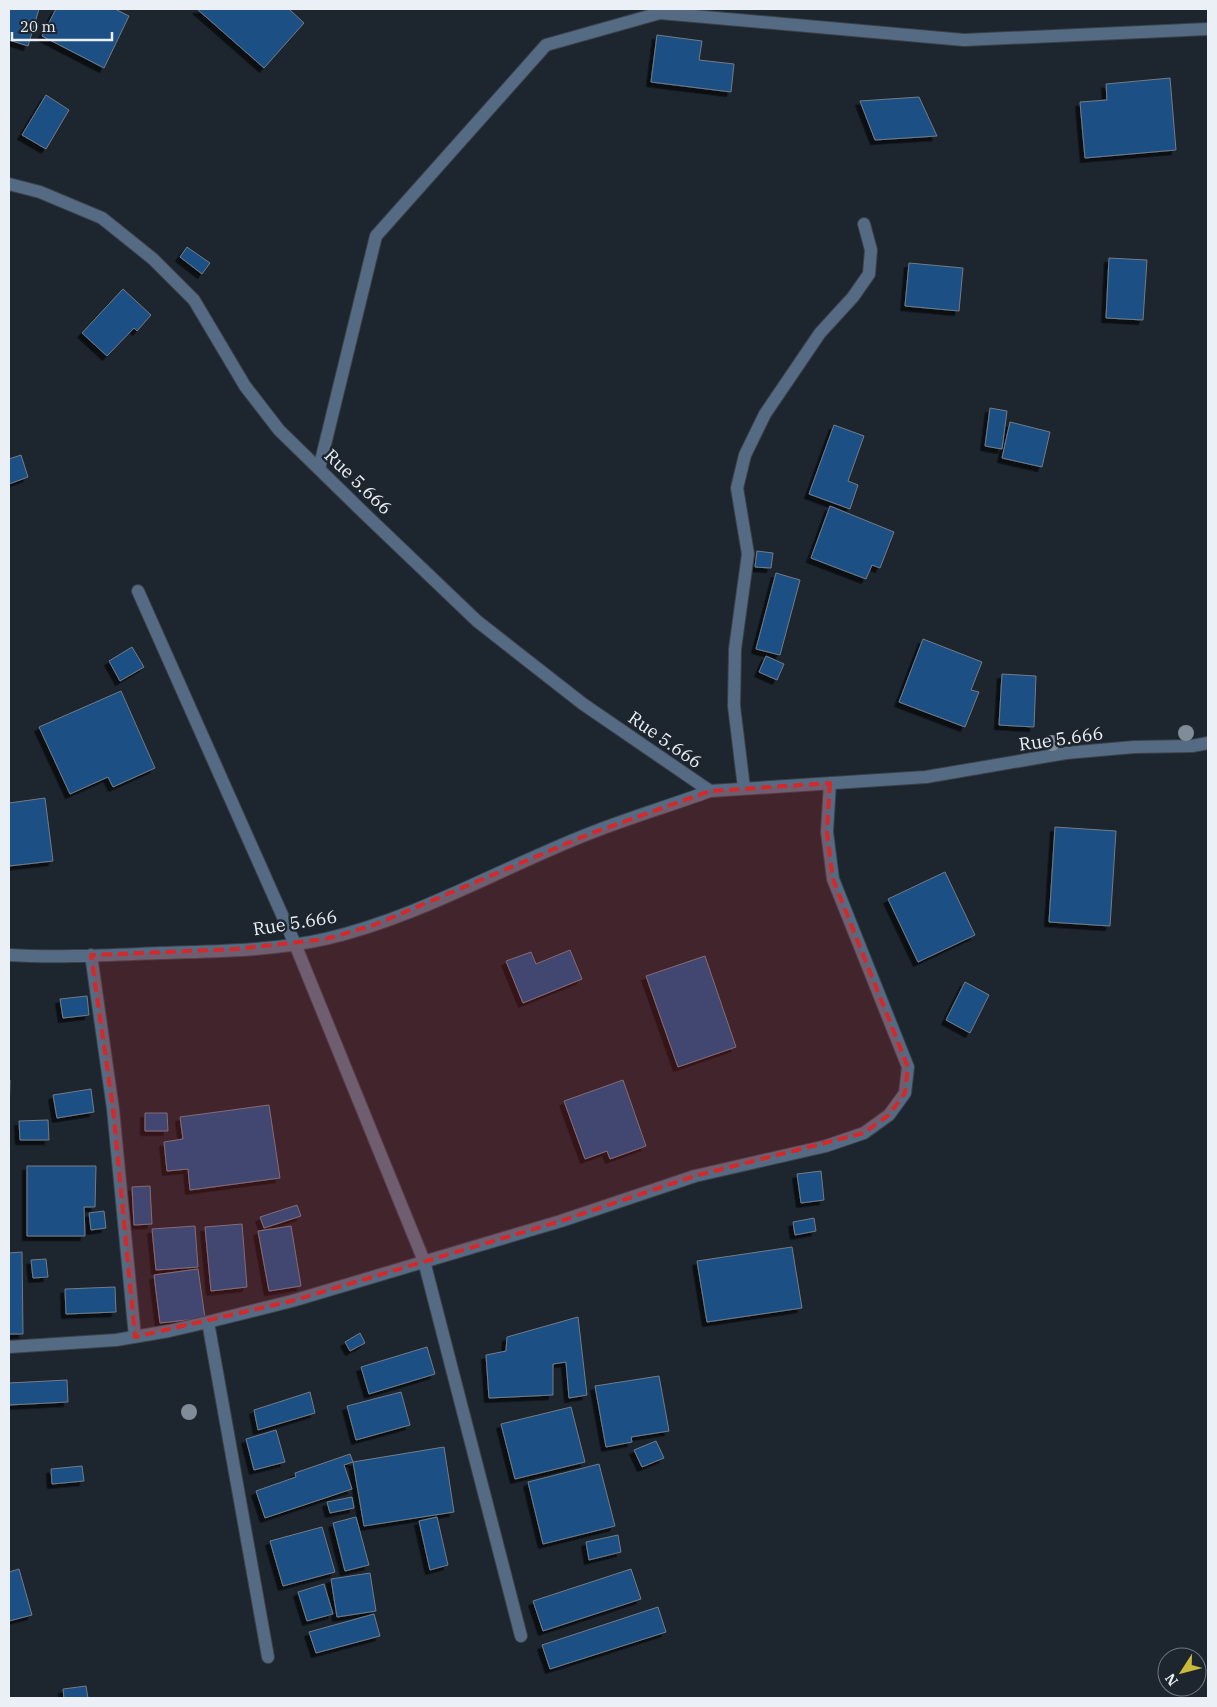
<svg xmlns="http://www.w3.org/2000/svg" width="1217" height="1707" viewBox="0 0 1217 1707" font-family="'IBM Plex Serif',serif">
  <defs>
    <filter id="shadow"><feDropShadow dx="-4.5" dy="4.5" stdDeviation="0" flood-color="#0009"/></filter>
  </defs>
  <rect width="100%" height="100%" fill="#1d252e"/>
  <path fill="#1a4f84" stroke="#737c87" filter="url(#shadow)" d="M9,9H39L28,46L9,40Z
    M56,9H115L129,16L104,68L42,36Z
    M197,9H289L304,23L264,68Z
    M657,35L702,41L699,60L734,64L731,92L651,82Z
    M1170,78L1176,150L1085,158L1080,102L1107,100L1106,84Z
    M46,95L69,110L46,149L22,135Z
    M919,97L937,136L875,140L860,101Z
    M187,247L210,263L202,274L180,257Z
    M1109,258L1147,260L1143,320L1106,318Z
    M909,263L963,268L959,311L905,306Z
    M123,289L151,315L137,331L134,328L107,356L82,333Z
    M990,408L1007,411L1002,449L985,446Z
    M1010,422L1050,432L1042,467L1002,458Z
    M834,425L864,436L848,481L858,485L850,509L809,494Z
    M21,455L28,477L9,484V459Z
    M830,506L894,532L880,568L872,565L866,579L811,558Z
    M757,551L773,553L771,568L755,567Z
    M776,573L800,580L780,655L756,649Z
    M923,639L982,662L971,690L979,692L965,727L899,702Z
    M132,647L144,667L120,681L109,661Z
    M766,656L784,664L777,680L759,672Z
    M1002,674L1036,676L1034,727L999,725Z
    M121,691L155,768L113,787L108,777L70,794L39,727Z
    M45,798L53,861L9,866V803Z
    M1055,827L1116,831L1110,926L1049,922Z
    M945,872L975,935L918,962L888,899Z
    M570,950L582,979L523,1003L506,961L531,952L536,964Z
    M705,956L736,1047L678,1067L646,976Z
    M965,982L989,995L970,1033L946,1020Z
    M87,996L89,1015L63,1018L60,999Z
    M9,1080H10L9,1116Z
    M623,1080L646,1146L610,1159L607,1151L585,1159L564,1101Z
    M91,1089L94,1112L57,1118L53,1095Z
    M269,1105L280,1178L190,1190L188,1169L167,1171L164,1142L183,1139L180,1117Z
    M145,1113H167L168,1131H145Z
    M48,1120L49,1140H20L19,1121Z
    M27,1166H96L95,1207H84L85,1236H27Z
    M821,1171L824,1200L801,1203L797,1174Z
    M150,1186L152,1224L134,1225L132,1187Z
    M297,1205L301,1216L264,1228L260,1217Z
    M104,1211L106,1228L91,1230L89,1213Z
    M814,1218L816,1231L795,1235L793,1222Z
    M242,1224L247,1287L211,1291L205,1227Z
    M195,1226L198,1267L156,1270L152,1229Z
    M291,1226L301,1286L269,1291L258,1231Z
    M792,1247L802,1308L707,1322L697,1261Z
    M22,1252L23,1334H9V1253Z
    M46,1259L48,1277L33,1278L31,1260Z
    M198,1269L205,1318L160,1323L154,1275Z
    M115,1287L116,1312L66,1314L65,1289Z
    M578,1317L587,1395L569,1398L566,1362L553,1364V1395L489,1398L486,1355L506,1351L507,1337Z
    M360,1333L365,1343L350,1351L345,1342Z
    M427,1347L435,1374L369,1394L361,1367Z
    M659,1376L669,1431L631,1437L632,1442L606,1447L595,1386Z
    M67,1380L68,1402L9,1405V1383Z
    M310,1392L315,1413L258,1430L254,1410Z
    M401,1392L410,1425L356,1440L347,1406Z
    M571,1407L585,1462L515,1479L501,1424Z
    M276,1430L285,1462L254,1470L246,1439Z
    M656,1441L664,1458L642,1467L634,1450Z
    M444,1447L454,1512L364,1526L353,1462Z
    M350,1454L353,1462L344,1465L352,1489L265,1518L256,1491L296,1477L295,1473Z
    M599,1464L615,1526L543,1544L528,1482Z
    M82,1466L84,1481L52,1484L51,1469Z
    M352,1497L354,1508L330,1513L327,1502Z
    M356,1517L369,1565L345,1571L333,1523Z
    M437,1517L448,1565L430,1570L419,1521Z
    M322,1527L335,1572L283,1586L270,1541Z
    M618,1535L621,1552L589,1560L586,1542Z
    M19,1569L32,1615L9,1621V1572Z
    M631,1569L641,1599L543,1631L533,1601Z
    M370,1573L376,1611L337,1617L331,1579Z
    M324,1584L333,1614L307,1621L298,1592Z
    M658,1607L666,1632L550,1669L542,1645Z
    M374,1614L380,1636L316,1653L309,1632Z
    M86,1686L88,1698H64L63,1689Z"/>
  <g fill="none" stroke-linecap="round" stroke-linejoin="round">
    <g stroke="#3a414a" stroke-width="14">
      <path id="minor" d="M9,184L40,192L102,218L153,259L194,300L245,386L279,430L365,514L477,621L583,704L710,791L926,777L1066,753L1134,747L1192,746L1208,743
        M319,469L376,236L546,45L660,13L964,40L1208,29
        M138,591L295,944L424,1261L521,1636
        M744,788L734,706L735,649L748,554L737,488L745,455L765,414L820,333L853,297L869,274L871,250L864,224
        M9,955C59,958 110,955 160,953C215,951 272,951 325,939C417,918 501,868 588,834C628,818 669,806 710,791
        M91,955L113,1109L135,1337
        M208,1322L268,1657
        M9,1347L116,1340L169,1331L208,1322L292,1301L561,1221L695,1176L826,1146L864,1133L889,1115L905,1093L908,1067L833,879L827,832L830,783"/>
    </g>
    <use href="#minor" stroke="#556b83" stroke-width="12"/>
  </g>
  <g fill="#818c99">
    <circle cx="1186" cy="733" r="8"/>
    <circle cx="1052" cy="743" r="8"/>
    <circle cx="189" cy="1412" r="8"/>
  </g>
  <path fill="#d62828" fill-opacity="0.2" stroke="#d62828" stroke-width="4" stroke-dasharray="10 6" stroke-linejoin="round" d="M830,783L827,832L833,879L908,1067L905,1093L889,1115L864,1133L695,1176L561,1221L292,1301L135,1337L113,1109L91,955L235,949L325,939L374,925L589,834L710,791Z"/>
  <g text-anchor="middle" stroke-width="5" stroke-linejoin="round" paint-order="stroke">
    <g font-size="18" fill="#ebf0f6" stroke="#1d252e">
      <text transform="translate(358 482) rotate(44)" y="6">Rue 5.666</text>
      <text transform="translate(1061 739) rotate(-8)" y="6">Rue 5.666</text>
      <text transform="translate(665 740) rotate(35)" y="6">Rue 5.666</text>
      <text transform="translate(295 923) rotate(-9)" y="6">Rue 5.666</text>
    </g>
  </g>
  <rect width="1217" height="1707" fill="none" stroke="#ebf0f6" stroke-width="20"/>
  <g transform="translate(1182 1672) rotate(234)"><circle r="24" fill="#1d252e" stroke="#6f767e"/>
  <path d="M0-4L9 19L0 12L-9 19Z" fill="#cbba39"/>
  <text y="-8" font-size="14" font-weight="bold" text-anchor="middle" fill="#ebf0f6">N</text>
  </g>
  <path d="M12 32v8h100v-8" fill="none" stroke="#ebf0f6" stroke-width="2.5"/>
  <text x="20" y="32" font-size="15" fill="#ebf0f6" stroke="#1d252e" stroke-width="4" paint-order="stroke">20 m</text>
</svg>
